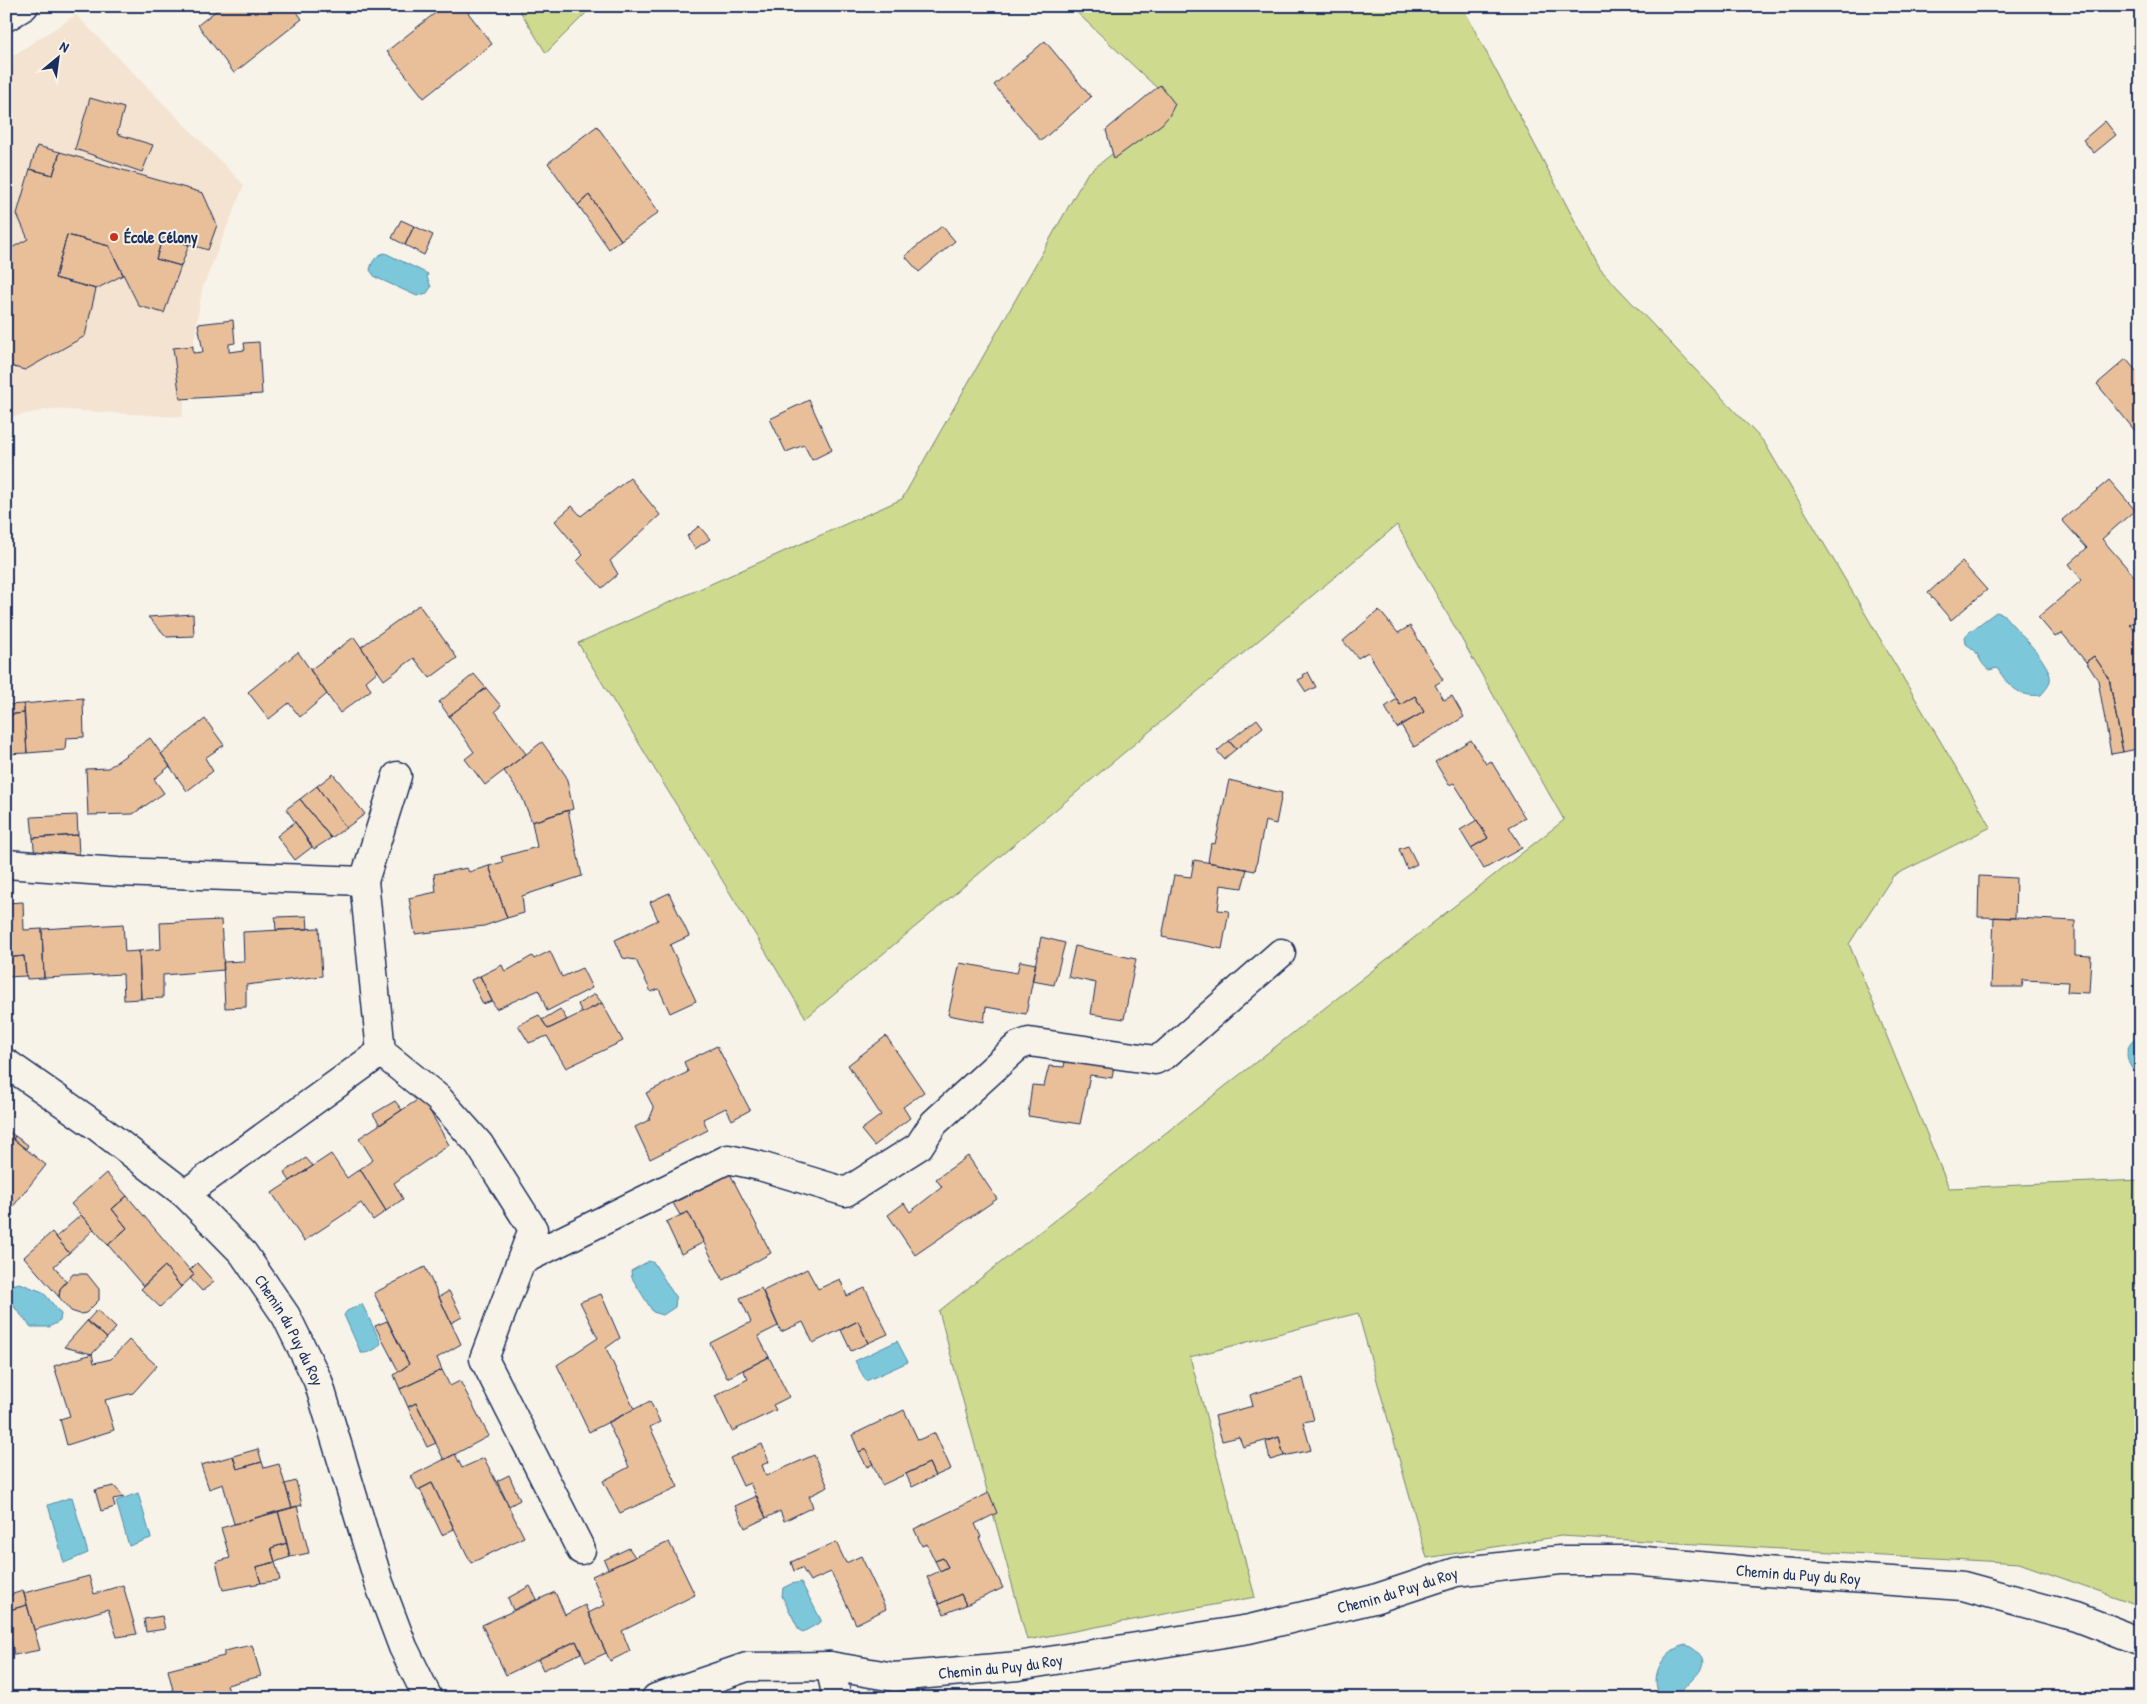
<svg xmlns="http://www.w3.org/2000/svg" width="2147" height="1704" viewBox="0 0 2147 1704" font-family="'Patrick Hand',sans-serif">
  <rect width="100%" height="100%" fill="#f7f3e8"/>
  <filter id="ink" filterUnits="userSpaceOnUse"><feTurbulence type="fractalNoise" baseFrequency=".02" numOctaves="2"/><feDisplacementMap in="SourceGraphic" scale="10" xChannelSelector="R" yChannelSelector="G"/><feConvolveMatrix kernelMatrix="1 2 1 2 8 2 1 2 1" color-interpolation-filters="sRGB"/></filter>
  <g filter="url(#ink)">
    <path fill="#f3e3d0" d="M76,15L244,185L202,289L182,417L50,409L6,418V60Z"/>
    <path fill="#ceda8d" stroke="#748476" d="M517,6H593L546,53Z
      M1070,6H1462L1600,269L1764,442L1991,827L1893,876L1849,944L1949,1188L2141,1180V1606L2019,1563L1561,1536L1427,1558L1358,1313L1190,1357L1255,1597L1027,1640L939,1311L1564,820L1397,525L806,1018L578,643L902,499L1087,174L1174,104Z"/>
    <path fill="#7bc8da" stroke="#558ba8" d="M385,253L428,274L427,277L431,287L427,293L417,296L375,277L370,270C372,261 376,255 385,253Z
      M1996,612L2003,614C2013,627 2054,665 2050,681C2049,687 2044,691 2041,695C2019,698 2008,685 1997,668L1989,670C1979,663 1980,655 1973,649C1971,647 1968,646 1966,644L1965,637L1968,633Z
      M2141,1036V1077C2125,1067 2120,1044 2141,1036Z
      M649,1261L654,1263L676,1298L675,1307L663,1315L653,1312L632,1278L631,1271Z
      M19,1283L43,1292L61,1314L60,1321L49,1327H31L6,1297L8,1286Z
      M362,1304L381,1343C378,1349 367,1354 361,1353L344,1315L347,1311Z
      M897,1341L908,1362L866,1381L855,1361Z
      M138,1493L151,1538L129,1546L116,1501Z
      M72,1497L88,1553L64,1563L48,1505Z
      M801,1582L821,1620V1622L803,1632L799,1630L782,1596L783,1588L791,1584Z
      M1687,1645C1724,1665 1686,1678 1678,1698H1662C1646,1678 1665,1647 1687,1645Z"/>
    <path fill="#e9bf99" stroke="#1b2f5e" d="M222,6H293L302,19L234,73L198,25Z
      M444,6H463L492,44L424,98L387,51Z
      M1045,41L1091,97L1041,141L994,85Z
      M1160,85L1175,104L1169,116L1162,124L1114,159L1106,130Z
      M90,98L124,108L117,134L153,145L142,172L75,149Z
      M2105,121L2116,135L2094,153L2083,140Z
      M597,126L659,212L621,240L589,195L578,205L548,163Z
      M37,146L60,152L53,175L30,169Z
      M60,152L203,193L217,225L208,250L163,236L156,259L181,266L164,313L139,306L109,246L67,235L55,278L96,289L85,336L25,370L6,365V251L28,239L17,214L30,169L53,175Z
      M589,195L621,240L609,249L578,205Z
      M401,220L414,226L405,245L392,238Z
      M414,226L433,235L424,255L405,245Z
      M942,226L955,241L919,272L905,256Z
      M67,235L109,246L123,275L96,289L55,278Z
      M163,236L189,245L181,266L156,259Z
      M233,320L235,343L229,344V352L245,350L244,343L259,342L262,394L180,399L173,348L193,346V353L203,352L198,324Z
      M2126,359L2141,377L2140,437L2097,384Z
      M809,400L832,450L812,460L804,445L786,452L770,419Z
      M630,478L660,515L610,561L618,574L602,588L577,561L583,555L555,521L572,506L581,516Z
      M2109,480L2135,510L2102,539L2141,584V616L2130,625L2141,637V748L2123,752L2109,678L2094,656L2086,662L2062,633L2055,637L2038,617L2082,580L2069,564L2087,548L2062,520Z
      M699,526L710,539L695,549L687,536Z
      M1962,562L1987,590L1951,620L1928,593Z
      M419,605L457,658L430,678L414,658L384,680L361,647Z
      M1379,610L1398,633L1410,626L1443,680L1435,685L1444,700L1452,696L1464,717L1414,747L1401,725L1424,712L1415,696L1400,705L1368,652L1358,658L1343,641Z
      M193,614L194,636L167,637L148,617Z
      M354,637L378,671L366,681L371,690L340,713L310,670Z
      M298,652L327,694L300,717L289,703L269,719L248,692Z
      M2094,656L2109,678L2123,752L2111,754L2098,680L2086,662Z
      M1308,672L1316,687L1306,692L1298,680L1304,677L1303,675Z
      M474,674L486,688L449,716L439,702Z
      M486,688L501,706L495,711L526,754L485,785L465,759L474,752L449,716Z
      M1415,696L1424,712L1397,728L1385,707L1397,699L1400,705Z
      M83,698L84,737L66,738L65,750L27,753L24,704Z
      M24,704V713L6,715V705Z
      M24,713L27,753L6,754V715Z
      M205,719L224,745L205,758L213,771L187,791L161,754Z
      M1257,719L1263,727L1236,749L1229,741Z
      M150,738L170,766L154,779L164,793L133,814L88,815L86,769L108,768Z
      M1471,740L1486,764L1491,761L1525,818L1509,827L1522,848L1484,869L1471,848L1488,838L1454,783L1449,785L1435,762Z
      M1229,741L1236,749L1224,759L1217,751Z
      M542,742L566,776L573,809L532,822L522,797L504,771Z
      M333,774L365,814L346,828L317,786Z
      M1229,780L1282,793L1276,824L1265,821L1255,871L1208,862L1211,843L1215,844Z
      M317,786L346,828L331,838L300,799Z
      M300,799L331,838L314,849L286,809Z
      M568,810L582,876L522,896L524,913L507,918L489,866L503,862L501,857L537,847L532,822Z
      M77,815L78,835L33,838L31,817Z
      M1477,820L1488,838L1471,848L1460,830Z
      M295,822L312,847L295,860L277,836Z
      M78,835L79,855L35,857L33,838Z
      M1408,846L1417,864L1407,869L1399,849Z
      M1194,860L1247,869L1242,888L1221,885L1218,910L1229,911L1222,949L1162,937L1174,875L1191,877Z
      M489,866L507,918L484,926L415,934L409,898L436,892L434,874L467,868L469,872Z
      M1979,876L2016,878L2015,918L1978,917Z
      M669,893L689,936L670,945L696,1001L670,1013L659,989L651,992L636,960L623,958L615,940L658,920L650,902Z
      M23,902L24,930L42,929L44,978L27,979L24,956L6,958V903Z
      M307,916L308,929L276,930L275,917Z
      M1994,917L2075,921V955L2091,956L2089,993L2067,992L2068,982L2023,980L2022,987H1991Z
      M221,920L224,970L163,975V998L141,999L139,951L161,949L160,923Z
      M123,924L125,952L139,951L141,999L124,1000L123,974L44,978L42,929Z
      M319,928L322,976L246,985V1007L225,1008L223,962L244,961L243,932Z
      M1041,937L1065,943L1054,985L1032,981Z
      M1075,946L1136,959L1124,1019L1091,1014L1096,983L1068,977Z
      M550,951L562,977L582,968L592,988L547,1011L539,990L496,1009L480,976L502,965L505,972L532,956L534,959Z
      M24,956L26,976L6,977V958Z
      M1020,961L1036,964L1026,1014L986,1007L984,1022L948,1015L960,963L1017,973Z
      M480,976L492,1001L483,1004L471,980Z
      M595,994L602,1003L582,1013L578,1004Z
      M602,1003L623,1041L566,1068L547,1036L529,1043L518,1025L539,1015L548,1029Z
      M560,1009L567,1020L548,1029L542,1020Z
      M886,1036L924,1092L903,1107L910,1118L874,1146L861,1130L881,1115L848,1065Z
      M717,1046L750,1110L732,1120L726,1108L703,1119L708,1130L650,1159L635,1127L649,1120L654,1108L646,1093L688,1072L684,1062Z
      M1067,1052L1115,1059L1112,1078L1090,1075L1080,1124L1028,1116L1032,1085L1044,1086L1049,1066L1064,1067Z
      M422,1097L449,1145L394,1183L403,1199L386,1211L360,1169L373,1160L359,1138Z
      M395,1101L402,1110L380,1125L373,1114Z
      M6,1130L15,1136L13,1139L46,1165L11,1209L6,1205Z
      M15,1136L28,1145L26,1149L13,1139Z
      M331,1154L347,1178L360,1169L386,1211L373,1220L361,1203L304,1241L272,1193Z
      M968,1156L997,1199L915,1255L888,1215L904,1203L910,1212L942,1187L936,1179Z
      M306,1158L313,1166L290,1181L284,1172Z
      M106,1173L127,1196L112,1209L127,1228L108,1245L71,1204Z
      M730,1174L771,1253L723,1280L688,1212L680,1215L673,1203Z
      M127,1196L194,1275L181,1287L165,1266L143,1286L108,1245L127,1228L112,1209Z
      M688,1212L704,1242L681,1254L666,1222Z
      M81,1215L94,1229L69,1253L56,1237Z
      M52,1232L69,1253L54,1266L66,1282L60,1289L59,1297L24,1257Z
      M197,1263L214,1282L202,1291L190,1278L194,1275L190,1270Z
      M165,1266L181,1287L160,1307L141,1289Z
      M425,1267L461,1344L437,1358L442,1370L400,1389L394,1375L409,1364L374,1293Z
      M807,1269L818,1289L840,1279L847,1296L865,1288L888,1334L868,1343L858,1321L813,1343L803,1322L781,1332L763,1291Z
      M73,1274H87L99,1289V1300L86,1313L80,1314L71,1311L59,1297L60,1289Z
      M761,1288L778,1326L758,1336L769,1357L727,1378L710,1343L751,1322L740,1298Z
      M449,1291L462,1317L451,1323L439,1297Z
      M601,1294L620,1338L606,1348L634,1409L589,1432L557,1365L598,1338L580,1302Z
      M97,1310L116,1328L107,1338L87,1321Z
      M87,1321L107,1338L92,1354L64,1347Z
      M387,1321L409,1364L399,1372L375,1326Z
      M858,1321L868,1343L851,1351L841,1330Z
      M129,1340L157,1366L133,1393L105,1400L114,1430L67,1445L60,1419L70,1416L54,1366L92,1354L94,1363L111,1359Z
      M769,1357L789,1397L773,1405L776,1410L732,1431L715,1396L748,1379L743,1370Z
      M442,1370L450,1386L460,1381L489,1436L444,1460L416,1403L408,1407L400,1389Z
      M1303,1378L1314,1420L1303,1422L1311,1450L1284,1456L1279,1437L1243,1447L1239,1437L1222,1441L1215,1416L1253,1406L1250,1395Z
      M650,1401L660,1422L650,1427L678,1487L620,1513L603,1481L629,1467L608,1423Z
      M416,1403L436,1443L427,1447L408,1407Z
      M904,1410L918,1440L935,1433L951,1469L935,1476L929,1463L882,1485L866,1449L859,1452L852,1435Z
      M1279,1437L1284,1456L1270,1460L1266,1442Z
      M762,1444L769,1462L762,1465L766,1476L814,1455L828,1487L809,1496L813,1507L784,1521L780,1511L766,1518L750,1483L743,1486L730,1458Z
      M258,1449L262,1462L237,1469L233,1456Z
      M866,1449L873,1464L867,1467L859,1452Z
      M455,1454L462,1468L484,1458L524,1537L471,1563L432,1483L418,1490L411,1476Z
      M233,1456L237,1469L262,1462L264,1468L279,1464L292,1508L234,1524L223,1484L209,1489L201,1465Z
      M929,1463L935,1476L912,1487L906,1474Z
      M509,1475L520,1500L509,1506L497,1481Z
      M296,1481L302,1505L292,1508L285,1484Z
      M432,1483L454,1529L442,1535L420,1489Z
      M114,1486L124,1497L113,1499L115,1507L101,1511L95,1490Z
      M989,1493L997,1513L975,1524L981,1537L979,1538L1003,1588L966,1605L961,1594L939,1604L927,1577L948,1567L943,1558L935,1561L927,1544L922,1546L914,1529Z
      M757,1496L766,1518L745,1528L735,1506Z
      M297,1506L309,1553L290,1557L278,1511Z
      M278,1511L287,1543L271,1548L275,1562L256,1567L261,1583L223,1590L216,1562L230,1558L221,1528Z
      M669,1542L695,1595L622,1631L630,1651L610,1661L588,1613L605,1605L592,1576Z
      M836,1542L846,1563L861,1556L886,1609L856,1624L831,1572L810,1581L802,1568L794,1571L791,1562Z
      M287,1543L290,1557L275,1562L271,1548Z
      M629,1548L635,1557L608,1569L604,1560Z
      M943,1558L948,1567L940,1571L935,1561Z
      M275,1562L280,1580L261,1583L256,1567Z
      M89,1576L94,1594L123,1585L137,1634L117,1637L108,1609L34,1630L24,1593Z
      M530,1586L537,1599L513,1610L508,1598Z
      M23,1591L27,1605L6,1611V1596Z
      M555,1592L565,1615L585,1605L606,1653L586,1662L576,1641L506,1675L482,1625Z
      M961,1594L966,1605L944,1614L939,1604Z
      M27,1605L40,1650L14,1655L9,1628L6,1629V1611Z
      M162,1616L165,1629L146,1632L144,1619Z
      M576,1641L581,1653L543,1670L538,1659Z
      M252,1645L261,1676L227,1685L231,1698H175L168,1670L224,1656V1651Z"/>
    <g fill="none" stroke-linecap="round" stroke-linejoin="round">
      <g stroke="#1b2f5e" stroke-width="31">
        <g id="minor">
          <path d="M6,17L24,6"/>
          <path d="M6,864L118,872L364,881"/>
          <path d="M381,1052L438,1098L479,1144L533,1229L484,1359L581,1550"/>
          <path id="s1" d="M6,1063L95,1125L185,1194L243,1253L286,1316L318,1381L379,1583L403,1647L428,1698"/>
          <path d="M185,1194L381,1052L364,881L397,776"/>
          <path d="M521,1261L728,1159L760,1166L846,1192L919,1146L934,1123L1018,1046L1029,1042L1155,1060L1165,1055L1281,953"/>
          <path d="M830,1666L837,1698"/>
          <path id="s2" d="M656,1698L747,1667L830,1666L894,1677L1018,1666L1249,1629L1374,1599L1456,1572L1560,1560H1634L1752,1571L1963,1586L2076,1617L2141,1642"/>
        </g>
      </g>
      <use href="#minor" stroke="#f7f3e8" stroke-width="28"/>
    </g>
  </g>
  <circle fill="#c8321e" stroke="#f7f3e8" stroke-width="2" cx="114" cy="237" r="5"/>
  <g text-anchor="middle" stroke-width="4" stroke-linejoin="round" paint-order="stroke">
    <g font-size="16" font-weight="bold" fill="#1b2f5e" stroke="#f7f3e8" text-anchor="start">
      <text x="124" y="243">École Célony</text>
    </g>
    <g font-size="16" fill="#1b2f5e" stroke="#f7f3e8">
      <text dy="6" stroke="none"><textPath href="#s1" startOffset="395">Chemin du Puy du Roy</textPath></text>
      <text dy="6" stroke="none"><textPath href="#s2" startOffset="1161">Chemin du Puy du Roy</textPath></text>
      <text dy="6" stroke="none"><textPath href="#s2" startOffset="756">Chemin du Puy du Roy</textPath></text>
      <text dy="6" stroke="none"><textPath href="#s2" startOffset="351">Chemin du Puy du Roy</textPath></text>
    </g>
  </g>
  <rect width="2147" height="1704" fill="none" stroke="#f7f3e8" stroke-width="25"/>
  <rect x="12" y="12" width="2122" height="1679" fill="none" stroke="#1b2f5e" stroke-width="2" filter="url(#ink)"/>
  <g transform="translate(58 58) rotate(29)" stroke="#f7f3e8" stroke-width="4" paint-order="stroke">
  <path d="M0-4L9 19L0 12L-9 19Z" fill="#1b2f5e"/>
  <text y="-8" font-size="14" font-weight="bold" text-anchor="middle" fill="#1b2f5e">N</text>
  </g>
</svg>
